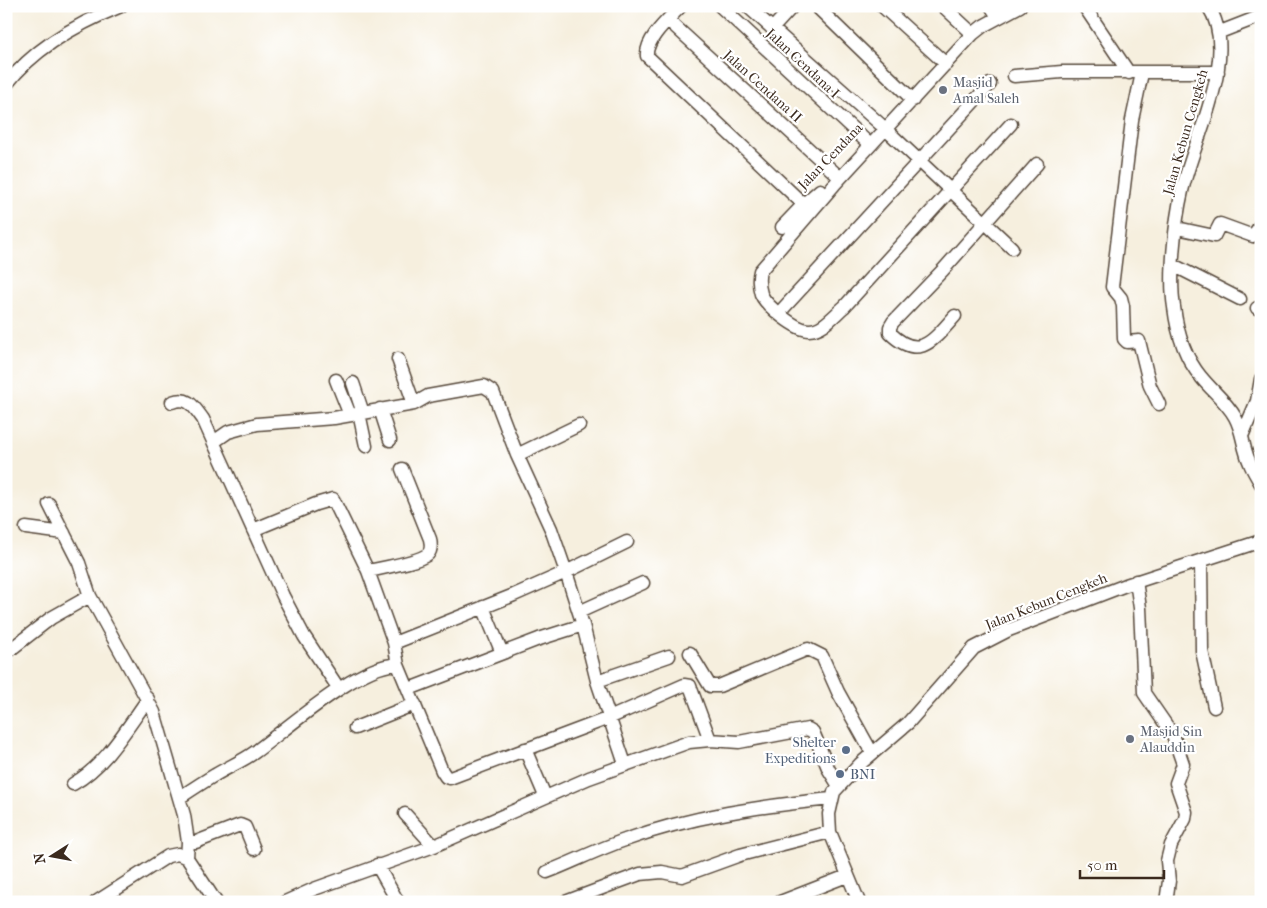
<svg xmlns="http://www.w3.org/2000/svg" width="1267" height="908" viewBox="0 0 1267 908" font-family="'IM FELL French Canon',serif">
  <rect width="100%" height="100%" fill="#fff"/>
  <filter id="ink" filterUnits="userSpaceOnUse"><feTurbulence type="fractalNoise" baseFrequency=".02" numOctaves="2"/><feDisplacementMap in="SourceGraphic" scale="10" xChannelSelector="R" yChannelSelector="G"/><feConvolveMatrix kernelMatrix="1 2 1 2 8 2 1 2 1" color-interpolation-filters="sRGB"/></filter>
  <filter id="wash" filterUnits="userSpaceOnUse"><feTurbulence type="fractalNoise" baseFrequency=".0096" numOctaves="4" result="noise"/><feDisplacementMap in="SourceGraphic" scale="20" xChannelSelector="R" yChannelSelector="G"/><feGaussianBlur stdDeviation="1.12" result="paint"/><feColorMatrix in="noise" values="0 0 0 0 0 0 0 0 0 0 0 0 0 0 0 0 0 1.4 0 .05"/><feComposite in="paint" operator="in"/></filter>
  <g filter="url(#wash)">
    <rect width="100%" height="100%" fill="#f6efde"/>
  </g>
  <g filter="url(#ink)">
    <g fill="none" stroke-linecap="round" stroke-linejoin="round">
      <g stroke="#57483b" stroke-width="15">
        <path id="minor" d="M681,6C670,18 645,39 647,56L799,200L805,203L820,190
          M720,6L866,141
          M747,6L880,124L1012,248
          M816,6L913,100
          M882,6L946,64
          M943,6L973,34
          M991,6L998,17
          M1208,6C1241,55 1194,137 1182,191C1175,221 1169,277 1174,307C1177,332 1185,358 1201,377C1212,391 1226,401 1235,417C1241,428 1242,438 1245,449C1248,462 1254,472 1261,484
          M1086,9L1129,73
          M668,20L836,174
          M772,29L793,6
          M1220,32L1261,16
          M1142,73L1132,120L1112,287L1121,298L1123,306L1124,339L1127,342L1139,341L1150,386L1159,404
          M1014,76L1062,72H1218
          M6,85C34,48 79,23 121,6
          M1011,124L844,307C834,315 823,330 809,330C796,330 766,306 761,294C759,287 758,278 760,271L834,185L973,34L983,26L1020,6
          M782,227L805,203
          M1177,228L1214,236L1220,224L1253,236L1261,224
          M1173,265L1240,299
          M1257,308L1261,310
          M779,313L990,84
          M955,316C934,339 920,362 890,333V327L893,322L943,270L1037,164
          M398,359L414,404
          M336,380L350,415
          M353,383L363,413
          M172,402C189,396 194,407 203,419L283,596L304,636L339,689
          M380,409L390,440
          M359,413L366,446
          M1242,436L1257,401L1261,379
          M215,441L228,432L257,424L334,418L414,404L428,396L484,386L493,392L517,455L551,529L566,572L627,542
          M517,455L579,425
          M49,504L79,563L90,596L154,712L184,815L188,842L187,858
          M26,528L64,533
          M253,530L316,504L333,499L368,571L394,643
          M1201,561L1202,651L1214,707
          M368,571C381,568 419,562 428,554C432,550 431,544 430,539L402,469
          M1136,581L1140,608L1144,693L1173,735L1183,764L1176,783L1186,812L1185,819L1171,845L1167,861L1169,881L1166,902
          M483,607L502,653
          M579,612L643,583
          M6,653L51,618L90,596
          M690,653L710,686H719L808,649L822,656L838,692L872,753
          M398,665L394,643L514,595L566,572L583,625
          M597,681L669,656
          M409,689L539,639L583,625L597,681L625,764
          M355,728L415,704
          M525,749L545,796
          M73,784C105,766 127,728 148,699
          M179,798C191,790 203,782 215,775C228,767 243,761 255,752C284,731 363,661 398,665L442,771L446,777L450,778L609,718L684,685L690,686L710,740
          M405,814L434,846
          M188,842H196L240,825L245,827L254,849
          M377,865L398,902
          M547,872C573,862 598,849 625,840C691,816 762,806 831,799
          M96,902L168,856L178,854L187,858L216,902
          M285,902L314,889L434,846L589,778L689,742L710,740L739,742L808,729L813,732L829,770L839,786
          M565,902L640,874L662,872L682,876L740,855L830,832
          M780,902L847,876
          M859,902L830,832L829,814L834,792L860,764L908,723L974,648L1009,630L1126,585L1261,541"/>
      </g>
      <use href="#minor" stroke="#fff" stroke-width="12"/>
    </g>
  </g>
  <g fill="#6b7280" stroke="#fff" stroke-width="2">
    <circle cx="943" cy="90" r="5"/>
    <circle cx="1130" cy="739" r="5"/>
  </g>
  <g fill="#5c6f8a" stroke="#fff" stroke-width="2">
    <circle cx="846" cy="750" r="5"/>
    <circle cx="840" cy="774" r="5"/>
  </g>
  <g text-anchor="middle" stroke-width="4.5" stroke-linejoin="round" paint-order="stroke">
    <g font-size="14" fill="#3b2a1e" stroke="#fff">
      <text transform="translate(803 63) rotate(43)" y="5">Jalan Cendana I</text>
      <text transform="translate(763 86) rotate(42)" y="5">Jalan Cendana II</text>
      <text transform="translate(1185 132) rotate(-74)" y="5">Jalan Kebun Cengkeh</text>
      <text transform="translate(830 156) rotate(-46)" y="5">Jalan Cendana</text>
      <text transform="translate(1046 601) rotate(-22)" y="5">Jalan Kebun Cengkeh</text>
    </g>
    <g font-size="14" fill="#5b616d" stroke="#fff" text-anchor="start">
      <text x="953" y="87">Masjid<tspan x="953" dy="16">Amal Saleh</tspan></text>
      <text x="1140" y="736">Masjid Sin<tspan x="1140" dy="16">Alauddin</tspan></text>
    </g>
    <g font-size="14" fill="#4e5e75" stroke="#fff" text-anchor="end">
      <text x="836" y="747">Shelter<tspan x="836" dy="16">Expeditions</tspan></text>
      <text x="850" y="779" text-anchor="start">BNI</text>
    </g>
  </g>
  <rect width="1267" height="908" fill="none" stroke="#fff" stroke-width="25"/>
  <g transform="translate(52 856) rotate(259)" stroke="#ffffff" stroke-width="4" paint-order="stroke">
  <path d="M0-4L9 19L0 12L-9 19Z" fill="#3b2a1e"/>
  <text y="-8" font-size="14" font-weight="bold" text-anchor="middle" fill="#3b2a1e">N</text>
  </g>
  <path d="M1080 870v8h84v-8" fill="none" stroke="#3b2a1e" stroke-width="2.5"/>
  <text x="1087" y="870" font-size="15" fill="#3b2a1e" stroke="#ffffff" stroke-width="4" paint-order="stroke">50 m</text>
</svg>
